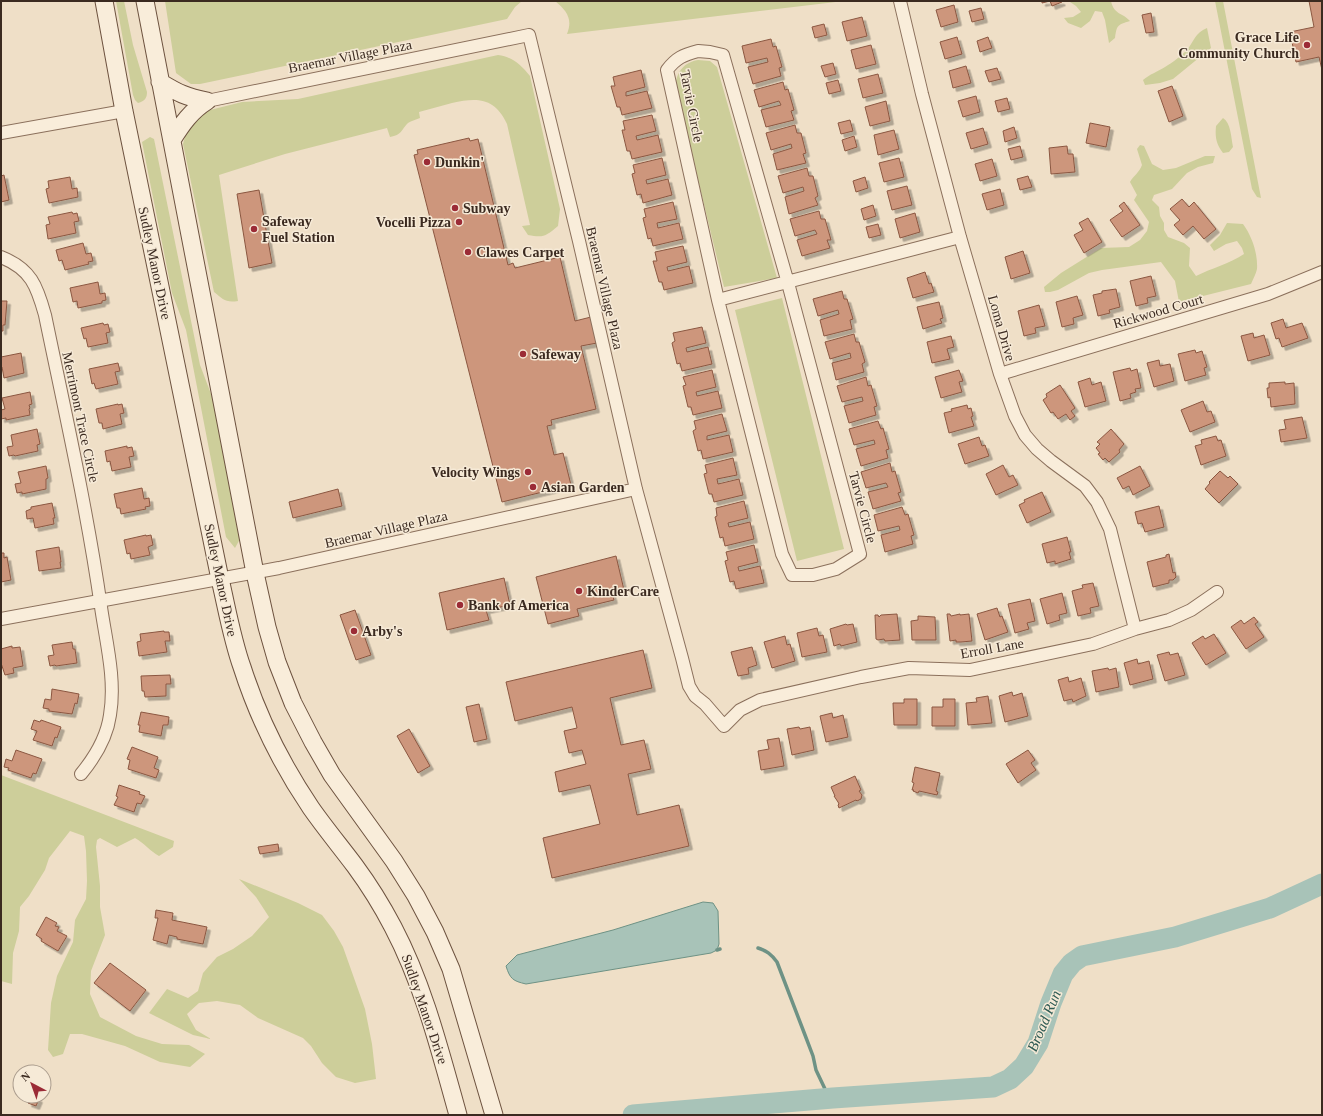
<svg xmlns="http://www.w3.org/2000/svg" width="1323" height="1116" viewBox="0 0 1323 1116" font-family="Georgia,serif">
  <defs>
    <filter id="shadow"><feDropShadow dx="3.5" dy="3.5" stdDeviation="0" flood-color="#0004"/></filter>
  </defs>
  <rect width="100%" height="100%" fill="#efdfc7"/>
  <path fill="#cdce9a" d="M116,1H124L133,45L147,92C147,98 145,101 138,103L135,100L133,95Z
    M165,1H522L515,7L507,19L200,84H191L176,73Z
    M555,1H844L567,34C573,19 567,11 555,1Z
    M1074,1H1111C1114,15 1122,12 1130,21C1117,25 1117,25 1115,38L1109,43L1105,20L1102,12L1095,11L1090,21L1081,28L1068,23L1064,18L1073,17L1081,12L1076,6L1070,2Z
    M1215,1H1223L1261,198L1257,197L1252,189Z
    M1207,28L1211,48L1173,79L1160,83L1145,85L1143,80C1150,74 1157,72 1165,67C1172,63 1181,56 1187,50C1194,41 1195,33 1207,28Z
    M498,55C513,57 521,65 530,76L560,209L558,226C546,236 544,238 528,235L522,226L530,225L507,124C495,98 478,97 452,103C441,106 430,109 419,112L420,118C417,119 411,121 408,123C401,130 402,135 390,137L387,128L285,154L219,175L238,301C225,303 223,299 214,292L183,144L186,133L190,125L206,111L242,102L298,99Z
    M698,60L710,61L717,67L777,278L724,287L675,85C678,71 683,63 698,60Z
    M1223,118C1231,123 1231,137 1233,147L1229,152L1223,153C1216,144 1215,137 1216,126Z
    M150,137L154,139L200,365L216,407L239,531L240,539L235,548L226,537L186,330L172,293L142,142Z
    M1140,145L1144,146L1152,164L1163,170L1176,168L1205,156H1215L1213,163L1198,167L1187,173L1172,189L1154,195L1152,200L1159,207L1160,216L1164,223V230L1168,237L1184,243L1190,248L1189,266L1196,276C1212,268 1229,264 1244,254L1242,248L1237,241L1226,244L1214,251L1210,245L1220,235L1227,223L1243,224C1252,236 1258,254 1257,269C1256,274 1253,279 1251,284L1179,302L1175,281L1161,262L1102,270L1089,273L1058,290L1050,292H1045L1044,287L1061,273L1101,248L1129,247L1140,240L1147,231L1149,222L1134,200L1137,195L1130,182C1134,175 1139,173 1142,165L1137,149Z
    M782,298L844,549L797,561L735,310Z
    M1,775L174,841L173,847L159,856C150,851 144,843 135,838L117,847L100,838L97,840L96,847L100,886V907L105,935L91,971L90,994L100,1017L136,1036L162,1044L189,1045L205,1054L190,1067L160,1062L125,1046L82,1034H70L63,1054L53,1057L48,1050L51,1003L57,976L73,942L75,920L86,899L87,881L86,851L84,836L70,831L49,858L45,870L29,896L20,907L19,931L13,953L12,984L1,981Z
    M239,879L298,903L322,915L334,931L343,947L365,1009L372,1044L376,1079L355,1083L336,1077L322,1063L311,1046L303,1038L258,1018L240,1005L217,1001L199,1003L187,1014L196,1030L211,1039L193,1035L149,1013L167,989L188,998L198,991L203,973L217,957L233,949L252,936L269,917L256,897Z"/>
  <path fill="#a8c3b8" stroke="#6e9285" d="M703,902L713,903L718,911L719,944L717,950L711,953L526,984C513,981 510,979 506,966L517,955L613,930Z"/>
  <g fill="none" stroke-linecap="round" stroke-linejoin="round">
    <path stroke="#6e9285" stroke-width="3.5" d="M758,948C767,951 771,954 777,962L805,1035L813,1056L816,1070L825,1089L833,1098
      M717,950L720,949"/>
    <path stroke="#a8c3b8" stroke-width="21" d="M633,1115L833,1098L993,1087L1010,1079L1024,1066L1038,1043L1051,1003L1063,974L1072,963L1082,956L1175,937L1270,908L1322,884"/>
  </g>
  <path fill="#cd967c" stroke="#8b5741" filter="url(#shadow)" d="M1042,1H1061L1062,2L1052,6L1050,1L1042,3Z
    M1309,1H1322V70L1319,57L1296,62L1290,32L1314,27Z
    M954,5L958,22L941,27L936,10Z
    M981,8L984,19L972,22L969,11Z
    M1151,13L1154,32L1146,33L1142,15Z
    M862,17L867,36L847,41L842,22Z
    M824,24L827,35L815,38L812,27Z
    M957,37L962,54L945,59L940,42Z
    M988,37L992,48L980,52L977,41Z
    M771,39L773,47L776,46L782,67L779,68L781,76L753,84L748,67L768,62L767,58L746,63L742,46Z
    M871,45L876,64L856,69L851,50Z
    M833,63L836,74L825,77L821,66Z
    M966,66L971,83L953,88L949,71Z
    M997,68L1001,79L989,82L985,71Z
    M641,70L645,87L626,92V96L647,91L652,108L622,115L620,107H617L611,86H615L613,77Z
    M878,74L883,93L863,98L858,79Z
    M838,80L841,91L829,94L826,83Z
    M783,82L785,90L788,89L794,110L791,111L794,120L766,127L761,110L781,105L779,101L759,107L754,90Z
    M1172,86L1183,116L1169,122L1158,91Z
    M976,96L980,112L963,117L958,101Z
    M1007,98L1010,109L998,112L995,101Z
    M886,101L890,121L870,126L865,107Z
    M652,115L656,131L636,136L637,140L658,135L662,152L632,159L630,151H627L622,130H625L623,121Z
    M850,120L853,131L841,134L838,123Z
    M1090,123L1110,127L1106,147L1086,143Z
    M795,125L797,133H801L806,153L803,154L806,163L777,170L773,154L792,148L791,144L771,150L766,133Z
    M1014,127L1017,138L1005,142L1003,131Z
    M983,128L988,144L971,149L966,133Z
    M894,130L899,149L878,155L874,135Z
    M854,136L857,147L845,151L842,140Z
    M469,138L470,141L478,139L508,265L513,263L515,268L560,257L575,321L591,317L597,343L581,346L596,409L551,420L552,425L547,426L554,455L563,453L571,485L502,502L414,155L418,154L417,150Z
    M1020,146L1023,157L1011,160L1008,149Z
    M1067,146L1068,154H1073L1075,172L1051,174L1049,148Z
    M662,158L666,175L646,180L647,184L668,179L672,195L643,203L641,194L637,195L632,174L635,173L633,165Z
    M899,158L904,177L884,182L879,163Z
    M992,159L997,176L980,181L975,164Z
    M807,168L809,176H813L818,196L815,198L818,205L789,214L785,197L804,191L803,187L783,193L778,176Z
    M4,175L9,200L1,202V176Z
    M1028,176L1032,187L1020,190L1017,179Z
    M70,177L72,189L77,188L78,197L49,203L46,189L49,188L48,181Z
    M865,177L868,188L856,192L853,181Z
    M907,186L912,205L892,210L887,191Z
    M1000,189L1004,205L987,210L982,194Z
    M259,190L272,263L249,268L237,194Z
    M1182,199L1189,207L1194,202L1216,229L1204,239L1193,226L1183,235L1174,225L1180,220L1170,209Z
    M673,202L677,219L657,223L658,228L679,223L683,239L653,246L651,238L648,239L643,218L646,217L644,209Z
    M1124,202L1140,225L1122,237L1110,220L1123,211L1119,206Z
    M873,205L876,216L864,220L861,209Z
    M819,211L821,219H825L831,240H827L830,248L802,256L797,240L817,234L815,230L795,236L790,219Z
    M72,212L73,214L77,213L79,221L74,222L76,233L48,239L46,225L50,224L48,217Z
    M915,213L920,232L900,238L895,219Z
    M1088,218L1102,242L1084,253L1074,235L1083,230L1079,223Z
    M878,224L881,235L869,238L866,227Z
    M83,243L86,254L91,253L93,261L88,262L89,264L65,270L62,260L59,261L56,250Z
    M683,246L687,262L667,267L668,271L689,266L693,283L664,290L662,282H659L653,261H657L655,252Z
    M1023,251L1030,273L1011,279L1005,257Z
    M925,272L929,284L931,283L934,292L913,298L907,278Z
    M1151,276L1156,296L1147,298L1148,303L1136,306L1130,281Z
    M98,282L100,294L105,293L106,300L102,301V303L78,308L77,301L73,302L70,288Z
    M1116,289L1120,307L1109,310L1110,313L1098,316L1093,295L1102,293V291Z
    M842,291L844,299H847L853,319L850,320L852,329L824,336L820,320L839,314L838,310L818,316L813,299Z
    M1077,296L1083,315L1073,318L1074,324L1062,327L1056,302Z
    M1,301H7L5,325H3V331H1Z
    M939,302L943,318L940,319L942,323L923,329L917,307Z
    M1039,305L1045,326L1035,328L1036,333L1024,336L1018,311Z
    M1283,319L1286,328L1302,323L1308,338L1282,347L1279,338L1276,339L1271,323Z
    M103,323L104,325L108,324L110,332L106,333L108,343L88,347L86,338L84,339L81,328Z
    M702,327L706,343L686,348L687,352L708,347L712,364L682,371L680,363L677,364L672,343L675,341L673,333Z
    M1253,333L1254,338L1264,335L1270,355L1248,361L1241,336Z
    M854,334L856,342H859L865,362L862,364L864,372L836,380L832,363L851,358L850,353L830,359L825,342Z
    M951,336L954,347L947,349L950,359L932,363L927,342Z
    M1195,350L1196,353L1202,351L1207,367L1204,368L1206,375L1185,381L1178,354Z
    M21,353L24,373L4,378L2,367L1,368V357Z
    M1159,360L1160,366L1170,364L1174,381L1154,387L1147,363Z
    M118,363L120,371L115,372L118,384L96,389L94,383L92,384L89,369Z
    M1130,368L1131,371L1137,369L1141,388L1135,389L1136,392L1130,394L1131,398L1120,401L1113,372Z
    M712,370L716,387L696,392L697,396L718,391L722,408L693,415L691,407H688L683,386L686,385L683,377Z
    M959,370L963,381L959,382L962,392L941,398L935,377Z
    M866,377L868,386L871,385L877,406L874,407L876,415L849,423L844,406L863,401L862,397L842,402L837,386Z
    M1090,378L1092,385L1101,382L1106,401L1085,407L1078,382Z
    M1285,382V384L1294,383L1295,404L1271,407L1270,397L1268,398L1267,388H1269V383Z
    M1060,385L1075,408L1071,411L1075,416L1070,420L1066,414L1058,419L1053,412L1051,413L1043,400L1047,397L1046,394Z
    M30,392L32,404L29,405L30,408L29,409L30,415L6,420V418L1,419V410L5,409L2,398Z
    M1203,401L1207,412L1211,411L1215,422L1190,432L1181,410Z
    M118,404V405L122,404L124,413L120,414L122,424L103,429L102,423H99L96,409Z
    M967,405L968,409L971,408L973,416L971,417L974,426L949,433L944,413L952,411L951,409Z
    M722,414L727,431L707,436V440L729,435L733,452L703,459L701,450L698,451L693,431L696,429L694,421Z
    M1302,417L1307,438L1281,442L1279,430L1286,429L1284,420Z
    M878,421L881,429L883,428L889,449L886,450L888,458L861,466L856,449L875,444L874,440L854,445L849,429Z
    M37,429L40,444L37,445L38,451L15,456L14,455L9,456L7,447L13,446L11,435Z
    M1111,429L1124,444L1119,450L1120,452L1109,462L1105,458L1103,460L1098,454L1100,453L1096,448L1100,444L1097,442Z
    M1216,436L1218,441L1221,440L1226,456L1201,465L1195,446L1202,444L1201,440Z
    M979,437L982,446L985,445L989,456L965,464L958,444Z
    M127,446V448L132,447L134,456L129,457L131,467L112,471L110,461L107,462L105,451Z
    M733,458L737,475L717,479L718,484L739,479L743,495L714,502L712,494H709L704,474L707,473L705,465Z
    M890,463L892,472L895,471L901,492L898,493L901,501L873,509L868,492L888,487L886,483L866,488L861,472Z
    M1003,465L1009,477L1013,475L1018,485L996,495L986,474Z
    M46,466L48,478L46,479V489L22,494V492L17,493L15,484L21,483L18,472Z
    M1140,466L1150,486L1133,495L1129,486L1123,489L1117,478Z
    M1220,471L1228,478L1230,476L1238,484L1219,503L1205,489L1210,483L1209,482Z
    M142,488L144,499L149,498L150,506L145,507L146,509L121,514L120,508H117L114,494Z
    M338,489L342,506L293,518L289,502Z
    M1042,492L1051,512L1027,523L1019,505L1025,502L1024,500Z
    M744,501L748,518L728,523L729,527L750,522L754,539L725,546L723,537L720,538L715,517L717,516L716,508Z
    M52,503L55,518H53L54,524L35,528L33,518L27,519L26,511L31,509V507Z
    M1159,506L1164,527L1145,532L1142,523L1138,524L1135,512Z
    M902,507L905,515L908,514L914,535L911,536L913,544L885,552L881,535L900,530L899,526L878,531L874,515Z
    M146,535V536L151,535L153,545L148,547L150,555L131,559L130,553L127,554L124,540Z
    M1067,537L1071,552H1069L1071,559L1055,564V561L1047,563L1042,544Z
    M754,545L758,562L738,567L739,571L760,566L764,583L736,589L734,581L730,582L725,561L728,560L726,552Z
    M59,547L61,562H60L61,568L39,571L36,551Z
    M1,553H4V558L7,557L11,580L1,582Z
    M1169,554L1173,573L1175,572L1176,577L1173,580H1169V583L1153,587L1147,562L1166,557V555Z
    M616,556L624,590L612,593L614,600L577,609L579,616L548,624L536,577Z
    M504,578L510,605L486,610L489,620L447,630L439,593Z
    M1093,583L1099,606L1090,608L1091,613L1078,616L1072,591L1083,588L1082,585Z
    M1062,593L1067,613L1059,615L1060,620L1047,624L1040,599Z
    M1030,599L1035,621L1027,623L1029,629L1015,633L1008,604Z
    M997,608L1000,617L1002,616L1008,632L985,640L977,614Z
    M355,610L371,655L356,660L340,615Z
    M897,614L900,640L885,641L884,639L878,640L876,639L875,615H878L879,617L881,615Z
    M947,614H950L951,616L960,614V615L969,614L972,641L961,642H956V640L950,641Z
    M918,616L935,617L936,640H912L911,621L918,620Z
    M1254,617L1258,622L1255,624L1264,637L1246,649L1231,627L1241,620L1244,624Z
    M846,624L847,625L853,624L857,642L841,646L840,644L834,646L830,629Z
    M817,628L819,636L823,635L827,652L802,657L797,633Z
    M164,631V632H169L170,641H165L167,652L139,656L137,642L141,641L140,634Z
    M1214,634L1226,653L1206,665L1192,643L1203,636L1205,639Z
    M785,636L787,645L790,644L795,661L772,668L764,642Z
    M72,642L73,649H75L77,663L56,666L55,665L50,666L48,656L54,655L52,645Z
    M12,646V648L20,647L23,666L13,668L14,673L5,675L1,663V649Z
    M752,647L757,665L748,668L749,674L738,676L731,652Z
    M643,650L652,688L610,698L621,745L644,740L651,769L628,774L637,815L679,805L689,846L552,878L543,838L600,824L590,785L559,792L555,772L586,764L582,750L569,753L564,731L577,728L572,707L515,721L506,682Z
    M1169,652L1170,655L1178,653L1185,675L1165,681L1157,655Z
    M1137,659L1138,664L1149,661L1153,679L1130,685L1124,663Z
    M1108,668L1109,670L1116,668L1119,687L1096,692L1092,671Z
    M170,675L171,684H166V696L145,697L144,691H142L141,676Z
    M1068,677L1069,682L1081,678L1086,696L1073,702L1072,699L1064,701L1058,680Z
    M52,689L79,694L77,704L75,703L72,714L49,711V709L43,708L45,699L51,700Z
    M1012,692L1013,696L1022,693L1028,716L1005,722L999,696Z
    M988,696L992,723L968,725L966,703L977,702L976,698Z
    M904,699H917V725H894L893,703H904Z
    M943,699H955V726H932V707H943Z
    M479,704L487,739L474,742L466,707Z
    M141,712L169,717L168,725H163L161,736L139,732L140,725H138Z
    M832,713L833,718L843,715L848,737L826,742L820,716Z
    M34,720L40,722L41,720L61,727L57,738L55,737L52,746L33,740L37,731L31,729Z
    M799,727L800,729L810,727L814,750L792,755L787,729Z
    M409,729L430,766L418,773L397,736Z
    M779,738L784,766L761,770L758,751L769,749L767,740Z
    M132,747L158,757L154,768L159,770L156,778L128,769L130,760L127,759Z
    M16,750L42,759L36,774L33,773L31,778L8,770L9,768L4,767L6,759L12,761Z
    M1028,750L1035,760L1031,763L1036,770L1018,783L1006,764Z
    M915,767L940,773L936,791L938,792L937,795L919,791L918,793L913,791L914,790H912L914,783L912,782Z
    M855,776L861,790L859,791L862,795L861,799L857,801L856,800L839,808L838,805L839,804L838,802L834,796H835L831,787Z
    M119,785L140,792L139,794L145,796L141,804L137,803L134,812L114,805L118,797L116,796Z
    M278,844L279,851L260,854L258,847Z
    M156,910L173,913L172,920L207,927L203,944L177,939V937L169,935L167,944L153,940L158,918H155Z
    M46,917L57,923L55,926L59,927L57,931L67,936L58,951L41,941L42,939L36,935Z
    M110,963L146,990L130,1011L94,983Z
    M31,1096L39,1099L36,1106L28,1103Z"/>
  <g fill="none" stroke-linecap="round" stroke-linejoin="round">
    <g stroke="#8b705c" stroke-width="14">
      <path id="street" d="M900,1L922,94L960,237L1000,374L1015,416L1025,435L1037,449L1051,461L1085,486L1097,502L1110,529L1135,629
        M698,51L710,52L723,55L788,283L860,554L836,569L813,575H792L782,554L718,300L667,70C676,58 683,55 698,51Z
        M207,101L529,35L579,241L636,489L682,658L689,686L695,696L705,704L724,726L740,710L760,700L861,677L909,668L970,670L1093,644L1135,629L1169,620L1191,610L1217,592
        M1,133L124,111
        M1,257C31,269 37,286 45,315C65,412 87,509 101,607C106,642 116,679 110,715C107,737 95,757 81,774
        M718,300L960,237
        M1000,374L1268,294L1322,272
        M1,619L279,568L636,489"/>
    </g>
    <g stroke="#6d523f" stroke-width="19">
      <path id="secondary" d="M104,1L124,111L220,579C227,609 232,639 242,667C258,717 282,765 311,808C325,828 340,846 355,866C369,885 382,906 393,927C424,986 440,1051 458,1115
        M145,1L255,573L267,627L277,662L293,703L313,742L332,775L394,861L416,896L435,932L451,969L494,1115
        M160,82C178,93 186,97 207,101
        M172,140C182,124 191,111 207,101"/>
    </g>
    <use href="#street" stroke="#f9edda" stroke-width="12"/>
    <use href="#secondary" stroke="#f9edda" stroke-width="17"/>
  </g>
  <g fill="#9b2b36" stroke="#f6ead7" stroke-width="1.5">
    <circle cx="1307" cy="45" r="4"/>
    <circle cx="427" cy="162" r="4"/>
    <circle cx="455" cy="208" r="4"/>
    <circle cx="459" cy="222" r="4"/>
    <circle cx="254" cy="229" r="4"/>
    <circle cx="468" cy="252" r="4"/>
    <circle cx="523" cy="354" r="4"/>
    <circle cx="528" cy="472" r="4"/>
    <circle cx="533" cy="487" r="4"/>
    <circle cx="579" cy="591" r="4"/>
    <circle cx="460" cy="605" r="4"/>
    <circle cx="354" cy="631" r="4"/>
  </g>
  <g text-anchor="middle" stroke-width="3" stroke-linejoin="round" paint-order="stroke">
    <g font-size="14" font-weight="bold" fill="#3b2a20" stroke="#f6ead7" text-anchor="start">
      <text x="1299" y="42" text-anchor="end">Grace Life<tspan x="1299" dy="16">Community Church</tspan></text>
      <text x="435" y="167">Dunkin'</text>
      <text x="463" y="213">Subway</text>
      <text x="262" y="226">Safeway<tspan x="262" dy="16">Fuel Station</tspan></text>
      <text x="451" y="227" text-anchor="end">Vocelli Pizza</text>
      <text x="476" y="257">Clawes Carpet</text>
      <text x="531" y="359">Safeway</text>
      <text x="520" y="477" text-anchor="end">Velocity Wings</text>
      <text x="541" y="492">Asian Garden</text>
      <text x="587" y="596">KinderCare</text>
      <text x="468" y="610">Bank of America</text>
      <text x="362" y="636">Arby's</text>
    </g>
    <g font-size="14" fill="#3b2a20" stroke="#f6ead7">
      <text transform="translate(350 56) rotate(-11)" y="5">Braemar Village Plaza</text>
      <text transform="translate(692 106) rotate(79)" y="5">Tarvie Circle</text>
      <text transform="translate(155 263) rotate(78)" y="5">Sudley Manor Drive</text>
      <text transform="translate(605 288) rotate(77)" y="5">Braemar Village Plaza</text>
      <text transform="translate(1158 311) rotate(-16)" y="5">Rickwood Court</text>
      <text transform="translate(1002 328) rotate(74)" y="5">Loma Drive</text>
      <text transform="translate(81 417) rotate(78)" y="5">Merrimont Trace Circle</text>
      <text transform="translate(863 507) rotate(75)" y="5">Tarvie Circle</text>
      <text transform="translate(386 529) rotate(-13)" y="5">Braemar Village Plaza</text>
      <text transform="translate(221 580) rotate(78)" y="5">Sudley Manor Drive</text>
      <text transform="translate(992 648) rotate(-10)" y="5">Erroll Lane</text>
      <text transform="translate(425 1009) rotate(71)" y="5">Sudley Manor Drive</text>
    </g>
    <g font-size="15" font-style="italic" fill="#2f5b54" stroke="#f6ead7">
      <text transform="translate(1044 1021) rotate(-67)" y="5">Broad Run</text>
    </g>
  </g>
  <rect width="1323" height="1116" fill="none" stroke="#3b2a20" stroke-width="4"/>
  <g transform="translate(32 1084) rotate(319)"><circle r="19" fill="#f6ead7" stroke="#ab9d8e"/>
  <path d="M0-3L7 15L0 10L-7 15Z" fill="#9b2b36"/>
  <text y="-6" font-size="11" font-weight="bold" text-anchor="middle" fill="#3b2a20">N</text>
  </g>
</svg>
